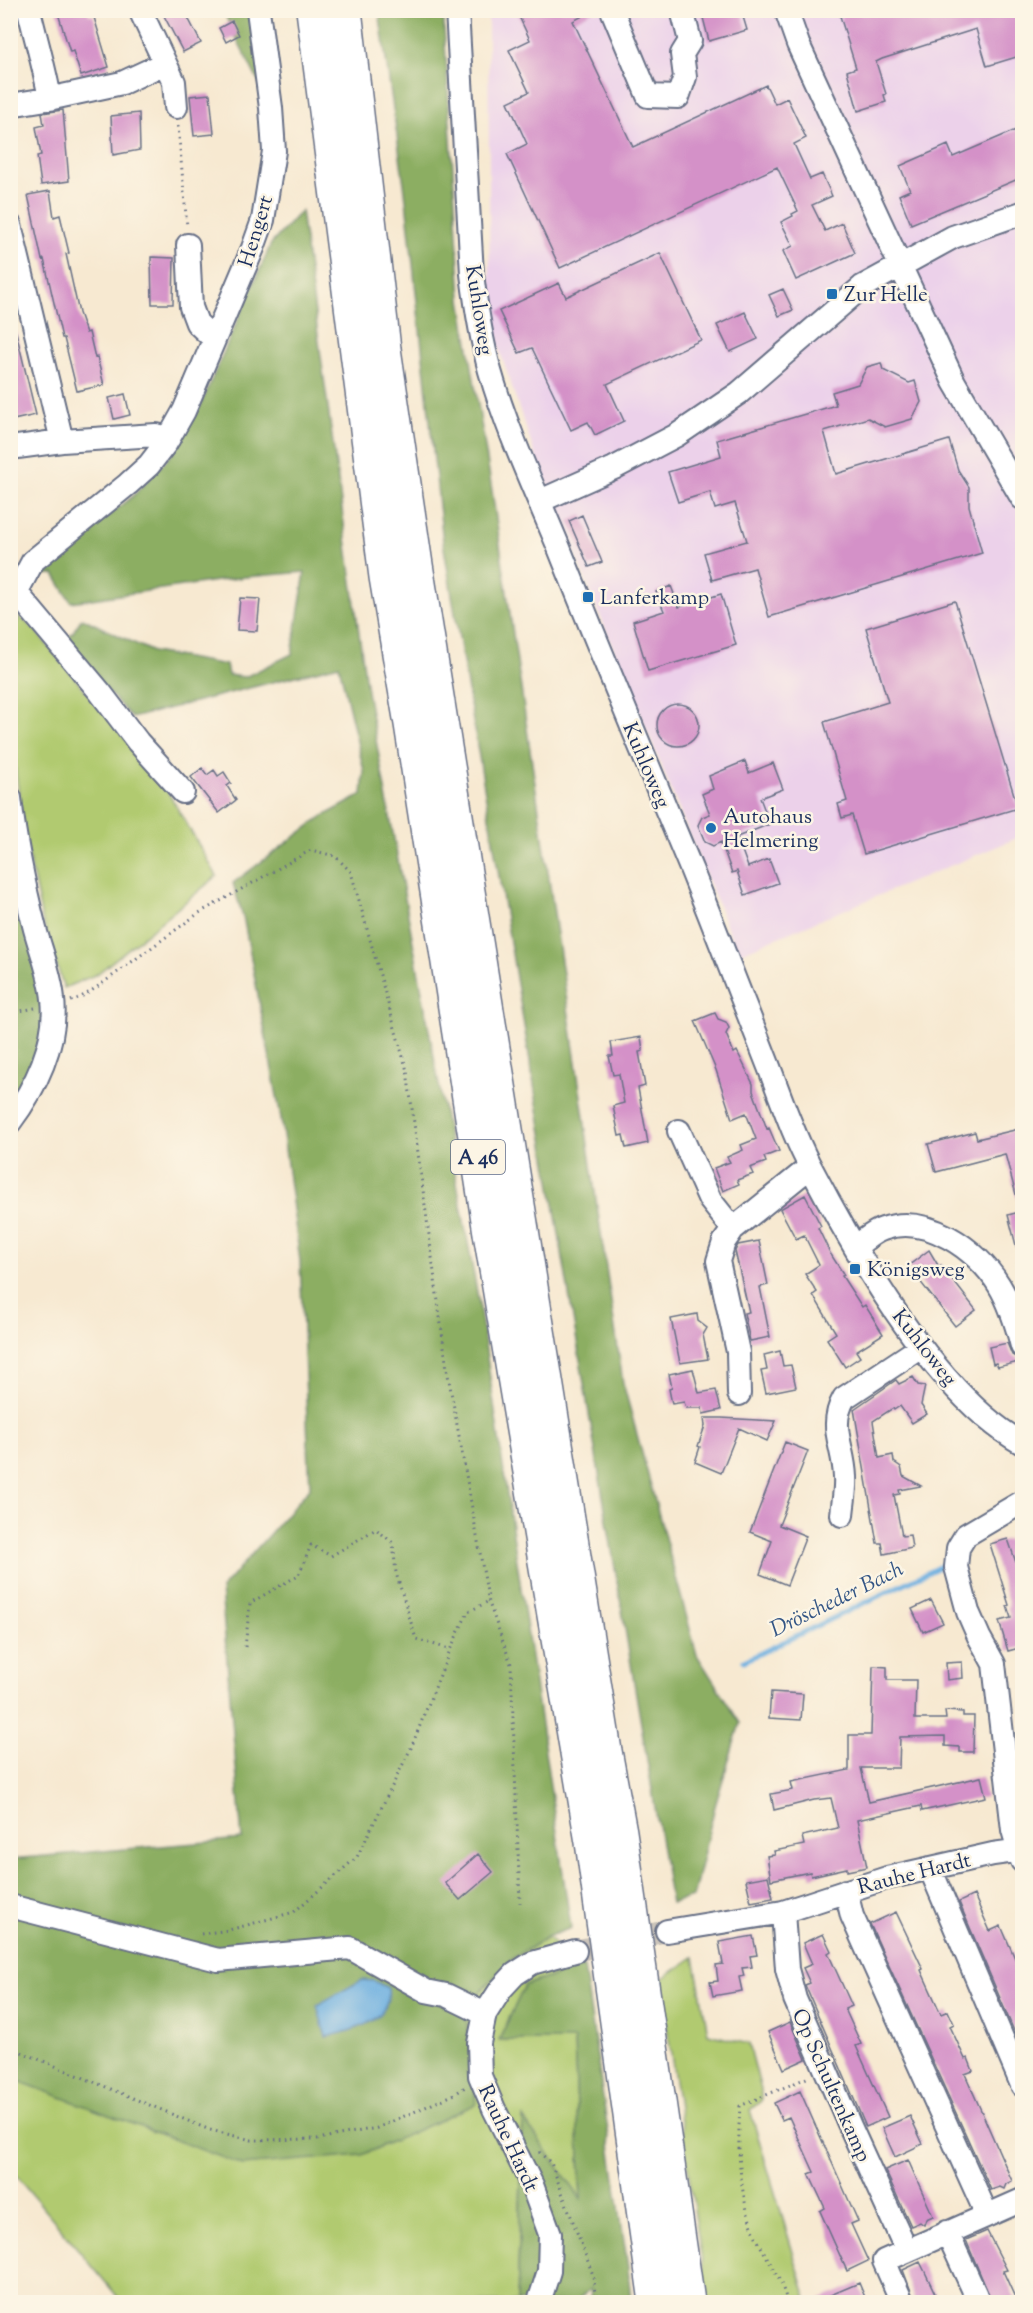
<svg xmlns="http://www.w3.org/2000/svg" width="1033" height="2313" viewBox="0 0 1033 2313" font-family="'Sorts Mill Goudy',serif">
  <rect width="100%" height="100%" fill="#fcf5e5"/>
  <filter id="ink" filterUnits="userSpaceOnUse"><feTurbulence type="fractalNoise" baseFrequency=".0167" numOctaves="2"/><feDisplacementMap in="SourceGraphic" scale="12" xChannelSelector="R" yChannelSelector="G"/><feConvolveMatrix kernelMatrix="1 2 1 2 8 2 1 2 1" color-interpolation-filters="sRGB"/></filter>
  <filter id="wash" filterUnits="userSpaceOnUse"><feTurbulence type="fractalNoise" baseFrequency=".008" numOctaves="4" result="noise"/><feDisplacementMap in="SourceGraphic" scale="24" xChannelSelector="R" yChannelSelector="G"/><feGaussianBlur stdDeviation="1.35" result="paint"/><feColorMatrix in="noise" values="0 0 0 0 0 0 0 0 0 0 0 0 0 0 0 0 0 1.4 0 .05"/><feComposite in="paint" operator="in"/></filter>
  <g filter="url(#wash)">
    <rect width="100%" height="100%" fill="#f7e9d1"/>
    <path fill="#ecd1ea" d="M488,11H1022V836L738,954L536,458L490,322Z"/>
    <path fill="#b1ca70" stroke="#667c67" stroke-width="1.5" d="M19,616L35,630L165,787L217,876L97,974L64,988L42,919L26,843L16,774L11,718V645Z
      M547,1937L584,1967L525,1985L499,2040L574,2039L581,2201L523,2119L517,2302H122L11,2169L10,2082H21L465,2007L512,1959Z
      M694,1957L708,2034L749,2044L761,2090V2101L750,2110L808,2302H708L660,1980Z"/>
    <path fill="#8cae62" stroke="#546e60" stroke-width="1.5" d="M223,11H267V99Z
      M379,11H443L461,299L491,484L623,1383L697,1655L740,1723L715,1806L693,1897L671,1903L443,542L405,191Z
      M301,211L367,691L479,1303L571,1928L547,1937L512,1959L465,2007L476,2104L362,2155L242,2165L21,2082H11V1859L242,1839L221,1589L310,1488L300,1261L280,1112L244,921L233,883L320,818L362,795L364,771L339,665L132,718L59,637L71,635L82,618L153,652L226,665L228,675L245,677L292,654L305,572L245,577L71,602L54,574L35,575L133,496L172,454L197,413L271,244Z
      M10,873C22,918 40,964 43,1011C44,1040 27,1078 11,1100Z
      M584,1967L628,2268L631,2302H592L590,2289L575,2302H517L523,2118L581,2199L574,2040H499L525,1985Z"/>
    <path fill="#6aaee0" stroke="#426e9f" stroke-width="1.5" d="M362,1980L374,1981L388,1988C393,2022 351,2031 326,2037L317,2005Z"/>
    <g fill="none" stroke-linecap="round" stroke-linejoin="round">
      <path stroke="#6aaee0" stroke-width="5" d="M744,1661L943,1565"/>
    </g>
    <g id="blocks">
      <path fill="#d491c8" d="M57,10H88L89,15L93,14L109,67L81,76L73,51L70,52Z
        M161,10H184L201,43L183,52Z
        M516,10H594L573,21L633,147L766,85L775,104L787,98L806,138L794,144L810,179L822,174L832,196L812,205L825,231L842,223L855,253L796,280L783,251L793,246L781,222L793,216L792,214L798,211L777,167L560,268L507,154L527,144L508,102L529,92L509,50L530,40Z
        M701,10H741L747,30L709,41Z
        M857,10H861L863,15L878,10H1023V55L987,66L976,29L882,59L876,62L886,94L884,95L886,102L858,111L847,71L856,68L840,16Z
        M232,21L239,35L226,42L219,28Z
        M210,94L214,134L194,136L190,96Z
        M63,110L69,181L41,185L37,156L41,155L36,127L44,125L42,113Z
        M139,113L140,150L113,155L111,116Z
        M1023,127V177L911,224L899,195L910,190L900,166L948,145L953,157Z
        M50,191L54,217L60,215L69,253L66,254L79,313L86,333L89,332L95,358L97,357L104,385L77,391L64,338H62L44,259L42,260L28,195Z
        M660,253L701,340L607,384L624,421L595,435L588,422L571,430L532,348L519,353L499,311L559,283L566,297Z
        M151,257L174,258L173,304H152Z
        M783,289L793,310L779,316L769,295Z
        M745,312L758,339L730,352L717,325Z
        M16,332L36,415L13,420L10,411V333Z
        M881,363L883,370L909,383L915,381L921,402L912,419L885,427L868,418L824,431L836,474L949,440L958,470L969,487V506L982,553L769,617L755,568L712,580L704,553L747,541L735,503L715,509L710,492L678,502L668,472L721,456L717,440L836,405L832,392L858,384L867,367Z
        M125,394L130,415L114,419L109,398Z
        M582,515L602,562L589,567L569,521Z
        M671,586L679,607L721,594L736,645L648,671L633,621L664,611L656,592Z
        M240,598L260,599L257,631L237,630Z
        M955,601L1018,808L864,854L852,815L842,818L838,804L847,801L824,722L888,702L866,628Z
        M657 725a21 21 0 1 1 42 0a21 21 0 1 1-42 0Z
        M745,761L749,773L773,763L783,789L760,798L770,824L737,837L748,867L769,859L778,883L745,895L737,871L732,873L721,842L713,846L705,842L698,825L702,817L710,814L702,794L713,789L709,776Z
        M202,768L207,775L214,770L218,776L224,772L231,783L227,786L236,800L219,813L191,777Z
        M715,1013L718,1019L726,1022L729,1028L726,1034L734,1053L737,1051L753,1084V1091L767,1129L769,1128L779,1151L764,1157L766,1162L750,1168L753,1174L737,1180L739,1184L723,1191L714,1168L730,1162L727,1157L743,1150L741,1145L756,1139L746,1113L732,1119L716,1070L695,1021Z
        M641,1037L643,1051L639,1052L645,1086L638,1088L648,1143L626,1148L623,1135L619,1136L613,1106L624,1103L619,1074L613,1075L609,1056H613L611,1042Z
        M1023,1128V1202H1018L1005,1154L936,1172L928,1144L975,1132L977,1139Z
        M805,1195L821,1226L818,1228L830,1253L844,1275L842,1276L862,1307L865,1305L883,1334L856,1351L860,1357L845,1367L827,1339L836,1333L813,1295L817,1292L805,1274L819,1265L804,1235L796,1239L780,1209Z
        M1023,1211V1252L1018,1253L1008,1215Z
        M759,1241L768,1285L760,1287L770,1337L750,1341L744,1313L749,1312L735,1251L738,1245Z
        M929,1250L939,1267L941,1265L976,1310L955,1326L908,1266Z
        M697,1314L698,1321L707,1328L703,1335L708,1359L680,1363L671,1319Z
        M1007,1343L1012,1355L1023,1361L998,1367L996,1363L993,1364L989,1347Z
        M780,1351L783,1366L791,1365L796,1387L766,1393L761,1371L767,1370L764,1355Z
        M693,1369L699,1393L716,1390L721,1410L703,1414L702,1408H686L684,1402L672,1404L669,1389L672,1388L669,1374Z
        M913,1377L918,1385L925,1386L921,1405L927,1414L912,1423L900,1406L894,1410L893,1408L873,1421L879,1458L893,1455L894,1462L901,1467L903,1476L921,1486L899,1490L900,1494L894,1495L902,1536L910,1535L912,1548L884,1554L882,1543H877L854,1409L896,1380L899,1384Z
        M704,1418H721L776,1421L767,1441L739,1428L721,1473L695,1462L700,1447L698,1446L705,1426Z
        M785,1442L808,1451L779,1525L806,1536L787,1585L760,1574L772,1541L750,1532Z
        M1008,1539L1023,1583V1647L1008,1651L999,1621L1011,1618L1007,1606L1009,1605L990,1544Z
        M931,1600L943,1623L923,1632L912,1609Z
        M962,1662L963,1678L947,1680L946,1663Z
        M873,1666L887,1667V1680H916L915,1719H946L945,1711L963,1712V1716H974L973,1752H960V1747L945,1746V1736L900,1737L899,1768H861L869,1802L981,1777L986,1797L922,1811L921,1806L857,1820L867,1867L847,1871V1868L811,1876L810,1872L771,1880L767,1856L775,1855L774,1851L804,1845L802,1836L838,1828L831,1798L814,1800L774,1810L771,1794L793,1790L791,1782L849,1770V1735H871Z
        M771,1692L803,1694L801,1720L769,1718Z
        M478,1854L493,1872L460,1900L445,1883Z
        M768,1876L773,1898L751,1902L746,1880Z
        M974,1895L990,1931L1001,1926L1023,1977V2052L959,1902Z
        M896,1912L923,1969L921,1970L941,2014L948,2011L954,2024L950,2026L965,2059L968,2058L973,2071L965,2074L1012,2181L1006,2184L1004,2189L1000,2187L991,2190L870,1924Z
        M823,1934L831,1951L828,1953L852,2006L845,2009L861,2044L856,2046L888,2117L866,2127L805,1985L810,1983L803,1968L812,1964L803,1943Z
        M753,1936L757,1955L750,1956L752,1967L742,1968L744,1976L739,1977L742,1991L713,1996L710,1982L718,1981L716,1965L723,1964L719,1942Z
        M790,2022L806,2059L784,2069L768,2032Z
        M800,2091L858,2221L851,2224L868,2261L847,2271L820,2211L825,2208L809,2174L814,2172L789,2117L782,2120L774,2103Z
        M910,2116L923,2144L895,2157L882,2128Z
        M908,2160L933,2216L926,2219L924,2225L920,2222L911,2226L885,2170Z
        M987,2231L1007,2270L1003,2271L1017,2302H992L966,2240Z
        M920,2262L925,2272L939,2302H915L903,2270Z
        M859,2283L867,2302H814Z"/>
    </g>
  </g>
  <g filter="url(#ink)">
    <use href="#blocks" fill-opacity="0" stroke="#687086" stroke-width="1.5"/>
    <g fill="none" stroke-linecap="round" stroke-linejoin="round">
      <path stroke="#cbc4ba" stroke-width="22" stroke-dasharray="22 11" stroke-linecap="butt" d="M575,1951L667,1931"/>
      <g stroke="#687086" stroke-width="26">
        <path id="minor" d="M29,10C36,40 45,69 50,99
          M140,10L174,82L176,107
          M457,10L472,274C476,306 481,339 490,371C507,431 535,490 559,548C602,656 647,763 692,871C718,936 743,1001 769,1067C782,1101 794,1137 812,1170C857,1256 937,1396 1022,1443
          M612,10L648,96L678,97L685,77L682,54L690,41L682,10
          M786,10L798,44L954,382L1022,498
          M10,105L53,98L122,83L165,63
          M10,225L62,441
          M188,245L191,307L197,323L214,339
          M10,448L62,441L156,435L169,438
          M540,501L614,468L677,435L739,393L862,287L953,237L1022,213
          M16,592L100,692L138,742L183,792
          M10,604L33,561L128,484L149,465L166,443L184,411L253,248L263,220L274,151L271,108L258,10
          M10,798C15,842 24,886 35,929C41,951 51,976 53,999C58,1042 35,1089 10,1122
          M679,1131L710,1200L733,1229
          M856,1246C864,1241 873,1232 883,1229C926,1213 977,1249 999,1285C1010,1303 1017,1326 1022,1346
          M739,1394L738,1352L718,1261L724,1242L733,1229L810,1167
          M1022,1502L966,1535L958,1548L956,1567L968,1612L979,1637L994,1664L1013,1830L1022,1861
          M842,1515C843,1503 846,1489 845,1477C844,1446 828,1427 844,1398L921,1347
          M930,1868L1022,2085
          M846,1891L852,1916L987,2215
          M10,1906L218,1960L350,1948L426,1991L446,1995L485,2014
          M783,1912L787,1969L795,1999L850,2126L907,2251
          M667,1931L783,1912L887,1878L993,1854L1022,1850
          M947,2232L979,2302
          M539,2302L549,2271L550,2234L532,2185L494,2109L480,2076L479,2043L485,2014L501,1989L515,1974L532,1963L575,1951
          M902,2302L884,2261L1022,2200"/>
      </g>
      <g stroke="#687086" stroke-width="36">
        <path id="highway" d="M313,10L386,577L411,724L490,1233L592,1842L656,2302
          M345,10L384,349L416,565L605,1751L620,1832L688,2302"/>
      </g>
      <path stroke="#687086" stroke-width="3" stroke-dasharray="1.5 4.5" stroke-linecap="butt" d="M178,126L187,227
        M71,1001L85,995L100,985L199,913L311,850L335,856L351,872L407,1071L447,1369L489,1603L511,1664L520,1903
        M10,1013L35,1008
        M245,1647L250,1603L299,1575L311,1545L331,1556L376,1529L393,1543L396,1573L416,1639L449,1649
        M201,1934L229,1930L294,1912L357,1857L411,1748L450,1650L468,1612L489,1601
        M10,2049L19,2051L210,2130L252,2140L317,2139L377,2128L455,2094L465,2087
        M539,2152L551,2163L593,2275L596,2302
        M787,2302C782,2279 768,2261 757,2239C739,2199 737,2149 740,2106L809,2077"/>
      <use href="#minor" stroke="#fff" stroke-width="22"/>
      <use href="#highway" stroke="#fff" stroke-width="33"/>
    </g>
  </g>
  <g fill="#1f6fb2" stroke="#fcf5e5" stroke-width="2">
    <rect x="826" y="288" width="12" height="12" rx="3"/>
    <rect x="582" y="591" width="12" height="12" rx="3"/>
    <circle cx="711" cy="828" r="6"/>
    <rect x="849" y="1263" width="12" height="12" rx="3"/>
  </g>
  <g text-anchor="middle" stroke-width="5" stroke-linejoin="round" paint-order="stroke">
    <rect fill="#fcf5e5" stroke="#5e6a86" stroke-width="1.5" x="451" y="1140" width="54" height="34" rx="4.5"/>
    <g font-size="20" font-weight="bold" fill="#1b2f5e">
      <text x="478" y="1164">A 46</text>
    </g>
    <g font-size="21" fill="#1b2f5e" stroke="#fcf5e5">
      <text transform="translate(255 231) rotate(-73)" y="7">Hengert</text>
      <text transform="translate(480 310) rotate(81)" y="7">Kuhloweg</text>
      <text transform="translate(647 765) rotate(67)" y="7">Kuhloweg</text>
      <text transform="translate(925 1347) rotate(52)" y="7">Kuhloweg</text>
      <text transform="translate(914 1873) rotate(-14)" y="7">Rauhe Hardt</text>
      <text transform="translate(832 2085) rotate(66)" y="7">Op Schultenkamp</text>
      <text transform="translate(509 2138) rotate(65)" y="7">Rauhe Hardt</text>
    </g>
    <g font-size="21" fill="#1b2f5e" stroke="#fcf5e5" text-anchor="start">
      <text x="844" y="301">Zur Helle</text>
      <text x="600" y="604">Lanferkamp</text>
      <text x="723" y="823">Autohaus<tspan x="723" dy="24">Helmering</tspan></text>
      <text x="867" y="1276">Königsweg</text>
    </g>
    <g font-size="22" font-style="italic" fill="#335585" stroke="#fcf5e5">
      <text transform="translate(836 1598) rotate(-26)" y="8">Dröscheder Bach</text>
    </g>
  </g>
  <rect width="1033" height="2313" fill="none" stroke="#fcf5e5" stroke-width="36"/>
</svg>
